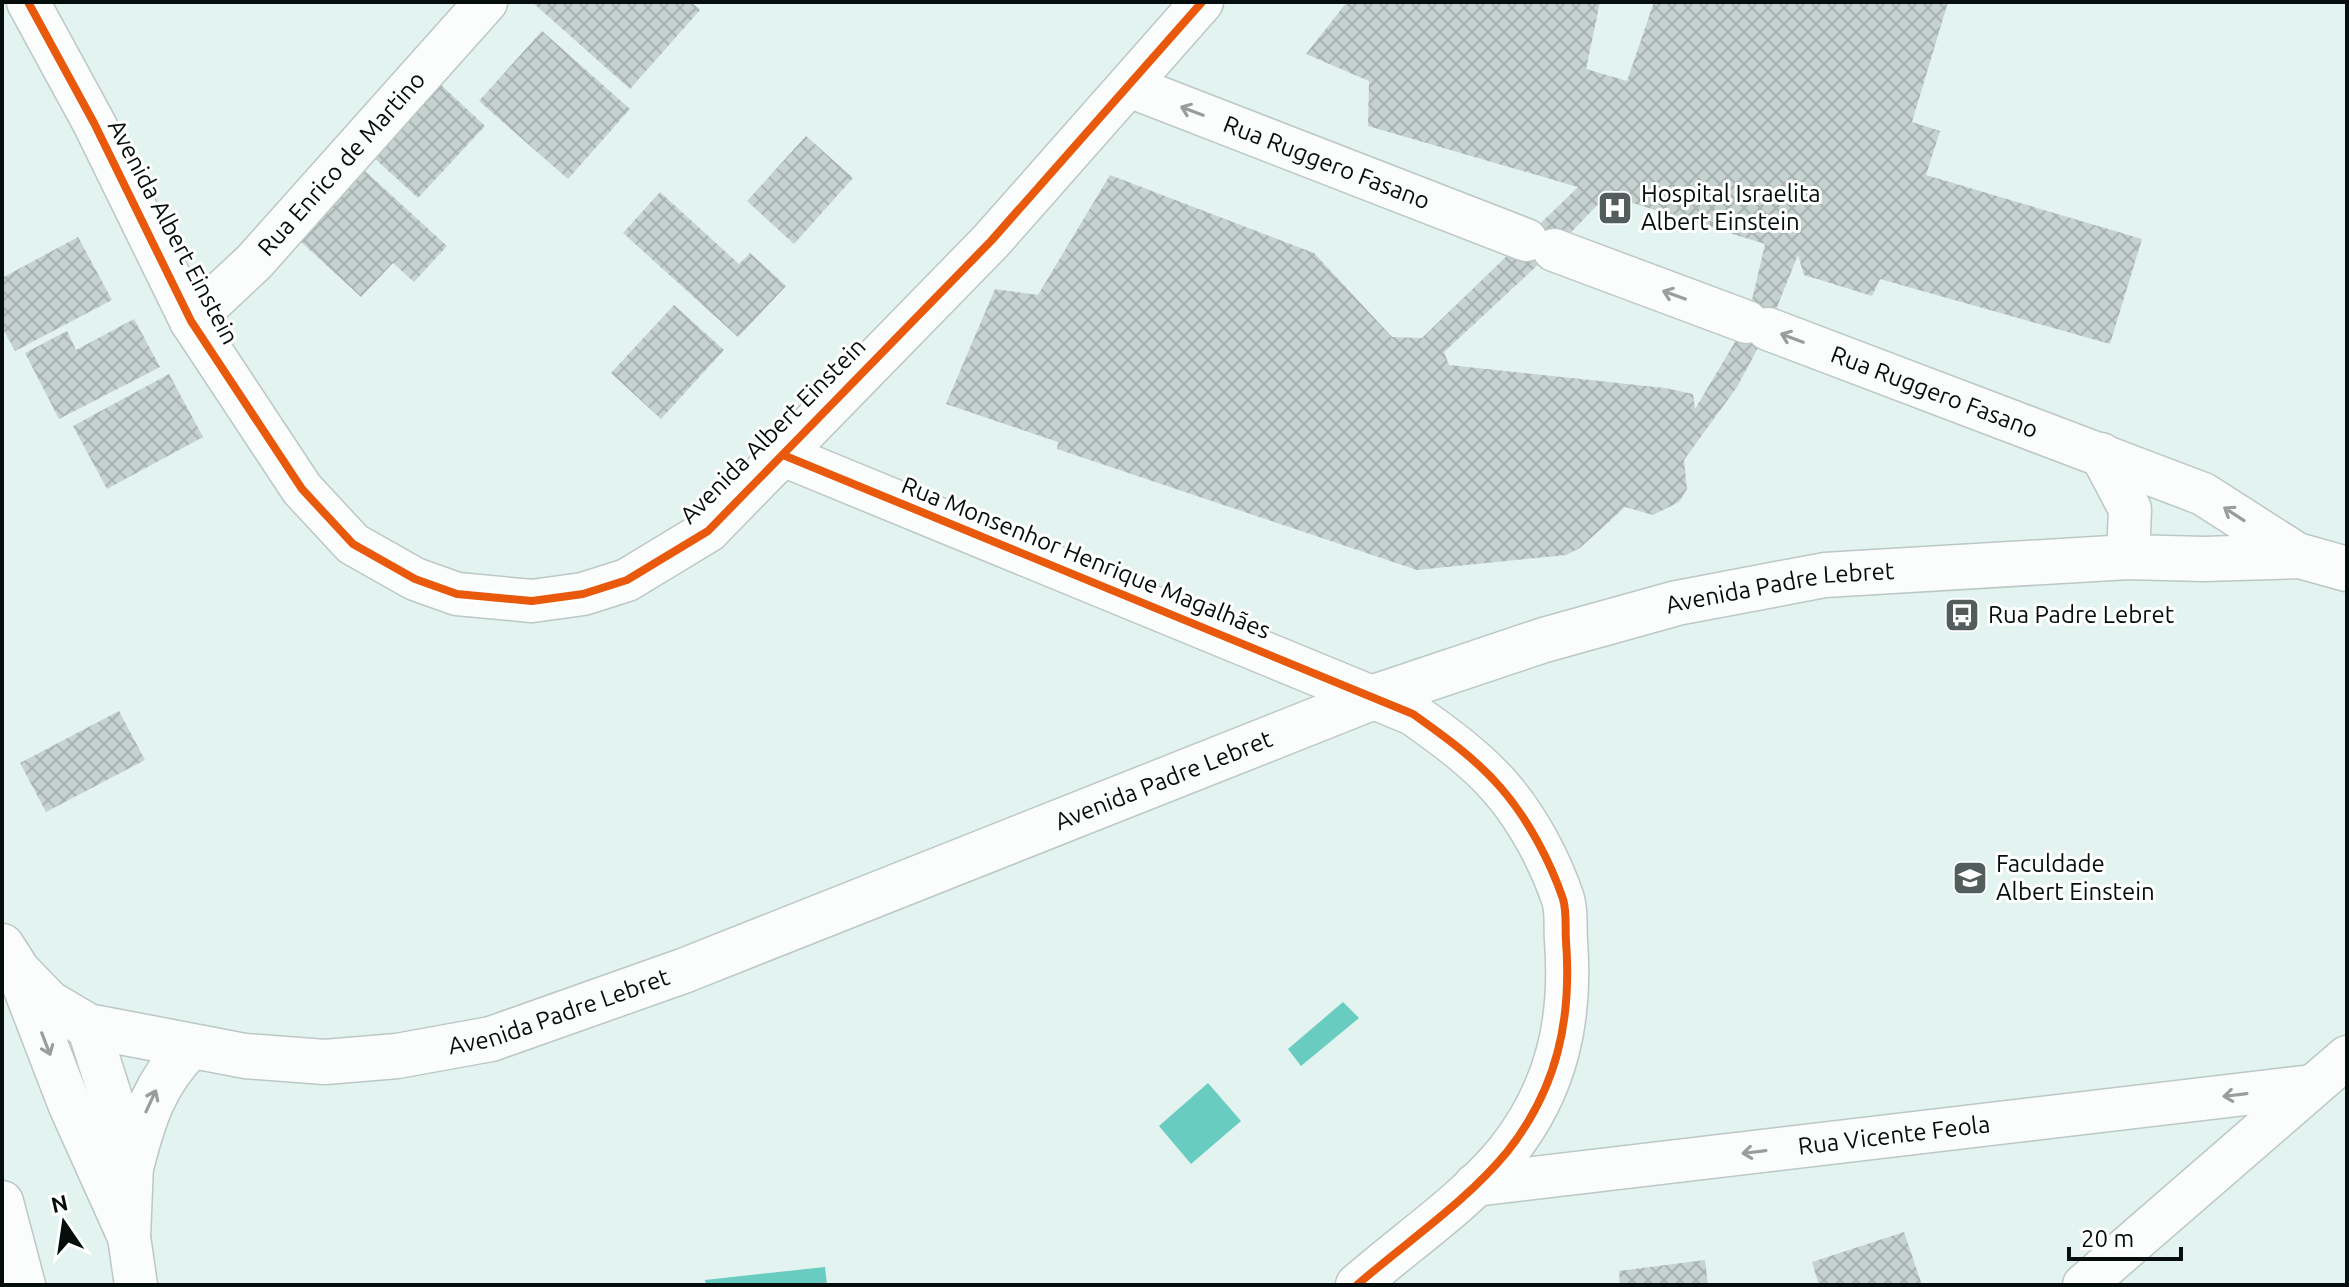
<svg xmlns="http://www.w3.org/2000/svg" width="2349" height="1287" viewBox="0 0 2349 1287" font-family="Ubuntu,sans-serif">
  <defs>
    <pattern id="building-cross-hatch" width="8" height="8" patternUnits="userSpaceOnUse" patternTransform="scale(2)"><rect width="8" height="8" fill="#c5d2d0"/><path d="M0 0l8 8M0 8l8-8" fill="none" stroke="#a8b3b1"/></pattern>
  </defs>
  <rect width="100%" height="100%" fill="#e3f3f0"/>
  <path fill="#68ccc0" d="M1343,1002L1359,1018L1301,1066L1288,1049Z
    M1208,1083L1241,1121L1191,1164L1159,1126Z
    M825,1267L827,1285H706L705,1280Z"/>
  <path fill="url(#building-cross-hatch)" fill-rule="evenodd" d="M532,2H691L700,10L630,89Z
    M1347,2H1600L1586,69L1627,81L1654,2H1948L1912,122L1940,131L1926,175L2142,239L2110,344L1880,279L1872,296L1804,275L1798,255L1768,329L1737,387L1684,460L1687,489L1679,502L1653,515L1625,507L1580,548L1566,555L1417,570L1057,449L1058,442L946,404L995,289L1038,295L1110,175L1314,253L1392,337L1422,338L1578,187L1368,126L1369,81L1306,54ZM1607,195L1765,244L1747,322L1695,409L1693,394L1665,388L1449,365L1444,352L1554,250Z
    M542,31L630,109L568,179L479,101Z
    M438,82L485,126L418,198L371,155Z
    M806,136L853,178L794,244L747,201Z
    M365,171L447,246L414,282L393,263L361,297L299,240Z
    M660,192L739,264L750,253L786,286L738,337L623,233Z
    M78,237L112,300L15,351L2,327V278Z
    M674,305L724,350L661,419L611,373Z
    M134,319L160,367L59,419L25,353L67,331L76,350Z
    M169,374L203,437L107,489L73,426Z
    M119,711L145,760L46,812L20,763Z
    M1904,1232L1922,1285H1819L1812,1262Z
    M1705,1260L1708,1285H1620L1619,1271Z"/>
  <g fill="none" stroke-linecap="round" stroke-linejoin="round">
    <g stroke="#bbc8c5" stroke-width="45">
      <g id="minor">
        <path d="M28,2L94,123L191,321L302,489L353,544L415,579L457,594L532,601L583,594L627,580L708,531L991,241L1202,2"/>
        <path id="s1" d="M1129,86L1526,240"/>
        <path d="M1554,250L1747,322"/>
        <path id="s2" d="M191,321L254,262L486,2"/>
        <path id="s3" d="M1768,329L2203,494L2300,556"/>
        <path d="M2101,454L2130,509L2128,557"/>
        <path d="M783,455L1413,714C1444,736 1476,759 1501,788C1528,819 1550,861 1563,899C1567,912 1565,928 1566,941C1572,1020 1557,1089 1507,1152C1465,1203 1406,1242 1357,1285"/>
        <path d="M18,971L70,1106L129,1237"/>
        <path d="M88,1026L132,1164L129,1237L136,1285"/>
        <path id="s4" d="M1475,1185L2312,1086"/>
        <path d="M2,1202L24,1285"/>
        <path d="M2084,1285L2347,1057"/>
      </g>
    </g>
    <g stroke="#bbc8c5" stroke-width="47">
      <g id="major">
        <path id="s5" d="M2,946L18,971L49,1003L88,1026L245,1056L325,1062L397,1056L491,1039L683,971L1374,697L1544,640L1677,603L1825,575L2128,557L2204,559L2300,556L2347,569"/>
        <path d="M132,1164C144,1117 155,1083 189,1048"/>
      </g>
    </g>
    <use href="#minor" stroke="#fbfdfd" stroke-width="42"/>
    <use href="#major" stroke="#fbfdfd" stroke-width="44"/>
    <g stroke="#fff" stroke-width="13">
      <path id="cycleway" d="M28,2L94,123L191,321L302,489L353,544L415,579L457,594L532,601L583,594L627,580L708,531L991,241L1202,2
        M783,455L1413,714C1444,736 1476,759 1501,788C1528,819 1550,861 1563,899C1567,912 1565,928 1566,941C1572,1020 1557,1089 1507,1152C1465,1203 1406,1242 1357,1285"/>
    </g>
    <use href="#cycleway" stroke="#e8590c" stroke-width="8"/>
  </g>
  <defs><path id="oneway-shaft" d="M-6 0H5M1.5-3L5.5 0L1.5 3" fill="none" stroke-width="1.6" stroke-linecap="round" stroke-linejoin="round" transform="scale(2)"/></defs>
  <g stroke="#999d9d">
    <use href="#oneway-shaft" transform="translate(1192 111) rotate(-159)"/>
    <use href="#oneway-shaft" transform="translate(1674 295) rotate(-160)"/>
    <use href="#oneway-shaft" transform="translate(1792 338) rotate(-159)"/>
    <use href="#oneway-shaft" transform="translate(2234 514) rotate(-147)"/>
    <use href="#oneway-shaft" transform="translate(46 1044) rotate(69)"/>
    <use href="#oneway-shaft" transform="translate(2235 1095) rotate(173)"/>
    <use href="#oneway-shaft" transform="translate(151 1101) rotate(-65)"/>
    <use href="#oneway-shaft" transform="translate(1754 1152) rotate(173)"/>
  </g>
  <defs>
    <g id="hospital-square" transform="scale(1.8)"><rect x="-9" y="-9" width="18" height="18" rx="4" fill="#535e5c" stroke="#fff"/><path d="M-5-5h3v3.5h4V-5h3V5h-3V1.5h-4V5h-3Z" fill="#fff"/></g>
    <g id="bus-square" transform="scale(1.8)"><rect x="-9" y="-9" width="18" height="18" rx="4" fill="#535e5c" stroke="#fff"/><path d="M-5-6H5V4H4V6H2V4H-2V6H-4V4H-5ZM-3.5-4V0h7V-4ZM-3.5 1.2v1.5H-2V1.2ZM2 1.2v1.5H3.5V1.2Z" fill="#fff"/></g>
    <g id="university-square" transform="scale(1.8)"><rect x="-9" y="-9" width="18" height="18" rx="4" fill="#535e5c" stroke="#fff"/><path d="M0-5L7-2L0 1L-7-2ZM-4 1L0 2.5L4 1V4Q0 6-4 4Z" fill="#fff"/></g>
  </defs>
  <g fill-rule="evenodd">
    <use href="#hospital-square" x="1615" y="208"/>
    <use href="#bus-square" x="1962" y="615"/>
    <use href="#university-square" x="1970" y="878"/>
  </g>
  <g text-anchor="middle" stroke-width="6" stroke-linejoin="round" paint-order="stroke">
    <g font-size="24" fill="#050e0c" stroke="#fff">
      <text dy="8" stroke="none"><textPath href="#s1" startOffset="212">Rua Ruggero Fasano</textPath></text>
      <text dy="8" stroke="none"><textPath href="#s2" startOffset="218">Rua Enrico de Martino</textPath></text>
      <text transform="translate(173 232) rotate(62)" y="8">Avenida Albert Einstein</text>
      <text dy="8" stroke="none"><textPath href="#s3" startOffset="178">Rua Ruggero Fasano</textPath></text>
      <text transform="translate(773 431) rotate(-45)" y="8">Avenida Albert Einstein</text>
      <text transform="translate(1086 558) rotate(22)" y="8">Rua Monsenhor Henrique Magalhães</text>
      <text dy="8" stroke="none"><textPath href="#s5" startOffset="1896">Avenida Padre Lebret</textPath></text>
      <text dy="8" stroke="none"><textPath href="#s5" startOffset="1248">Avenida Padre Lebret</textPath></text>
      <text dy="8" stroke="none"><textPath href="#s5" startOffset="600">Avenida Padre Lebret</textPath></text>
      <text dy="8" stroke="none"><textPath href="#s4" startOffset="422">Rua Vicente Feola</textPath></text>
    </g>
    <g font-size="24" fill="#050e0c" stroke="#fff" text-anchor="start">
      <text x="1641" y="202">Hospital Israelita<tspan x="1641" dy="28">Albert Einstein</tspan></text>
      <text x="1988" y="623">Rua Padre Lebret</text>
      <text x="1996" y="872">Faculdade<tspan x="1996" dy="28">Albert Einstein</tspan></text>
    </g>
  </g>
  <rect width="2349" height="1287" fill="none" stroke="#050e0c" stroke-width="8"/>
  <g transform="translate(64 1223) rotate(347)" stroke="#ffffff" stroke-width="6" paint-order="stroke">
  <path d="M0-6L14 30L0 20L-14 30Z" fill="#050e0c"/>
  <text y="-12" font-size="22" font-weight="bold" text-anchor="middle" fill="#050e0c">N</text>
  </g>
  <path d="M2069 1247v12h112v-12" fill="none" stroke="#050e0c" stroke-width="4"/>
  <text x="2081" y="1247" font-size="24" fill="#050e0c" stroke="#ffffff" stroke-width="6" paint-order="stroke">20 m</text>
</svg>
